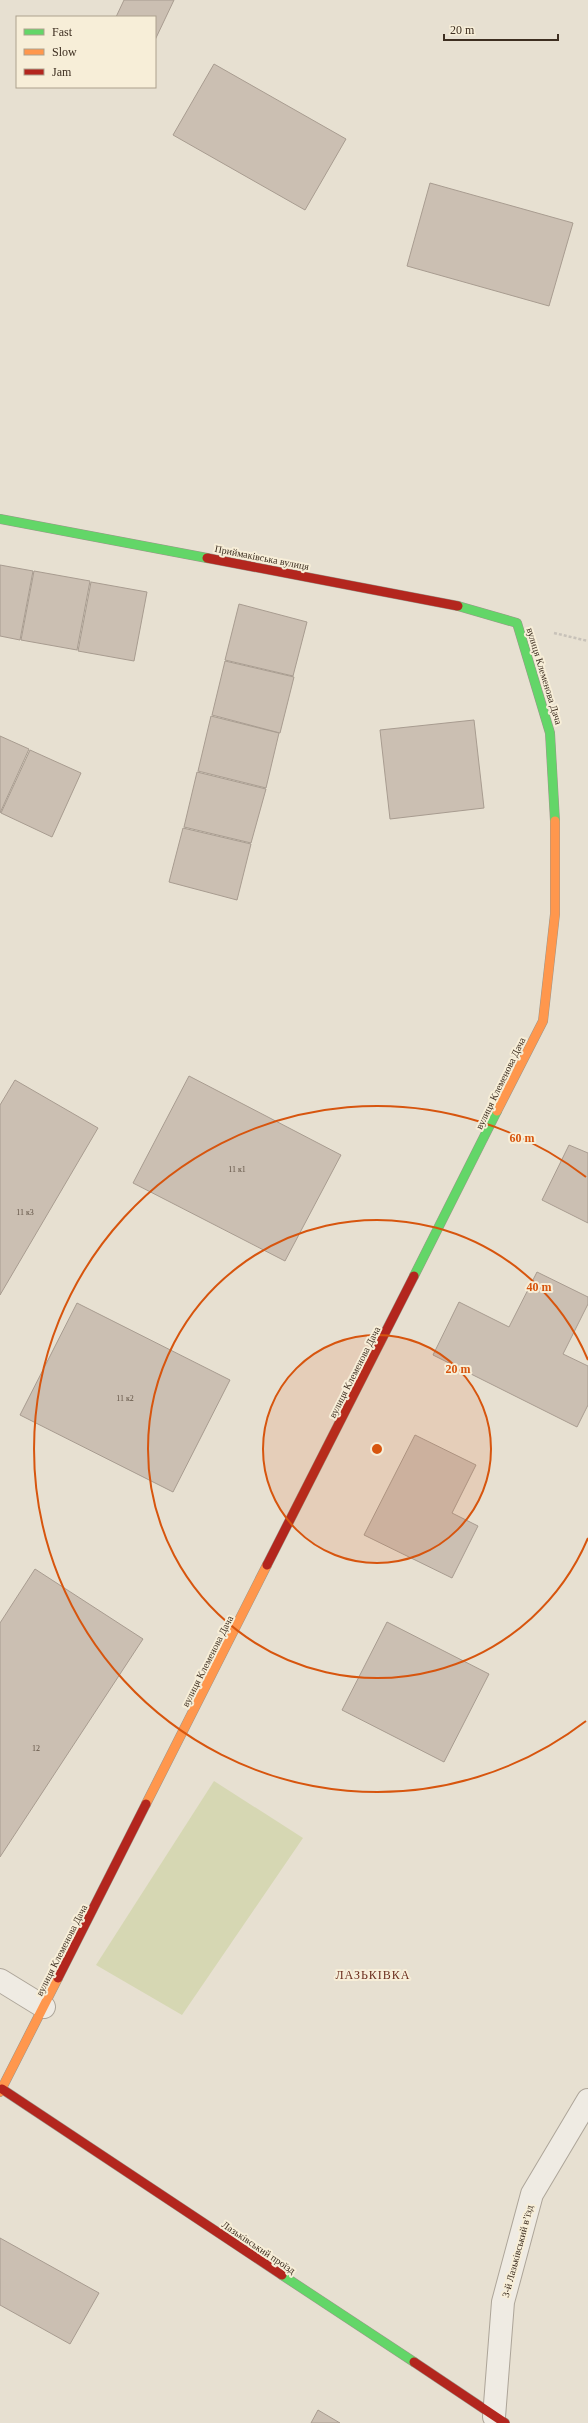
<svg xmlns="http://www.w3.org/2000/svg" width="588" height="2423" viewBox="0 0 588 2423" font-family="Georgia,serif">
  <rect width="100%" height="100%" fill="#e7e0d1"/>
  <path fill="#d6d7b3" d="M214,1781L303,1838L182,2015L96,1965Z"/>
  <path fill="#cbbfb2" stroke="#a89c90" d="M124,0H174L155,40V17H116Z
    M214,64L346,139L305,210L173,135Z
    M430,183L573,223L549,306L407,266Z
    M0,565L33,571L20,640L0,636Z
    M34,571L90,581L77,650L21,640Z
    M91,582L147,592L134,661L78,651Z
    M239,604L307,622L293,676L225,660Z
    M225,661L294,677L280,733L212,715Z
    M211,716L279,733L266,788L198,771Z
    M474,720L484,808L390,819L380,730Z
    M0,736L29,749L0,813Z
    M30,750L81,773L52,837L1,813Z
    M197,772L266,789L251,843L184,827Z
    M183,828L251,844L237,900L169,882Z
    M189,1076L341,1155L285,1261L133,1183Z
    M15,1080L98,1128L0,1295V1105Z
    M569,1145L588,1153V1223L542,1200Z
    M537,1272L588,1297V1304L563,1354L588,1366V1405L577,1427L433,1355L459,1302L509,1327Z
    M77,1303L230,1380L173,1492L20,1415Z
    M415,1435L476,1465L452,1513L478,1526L452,1578L364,1535Z
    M35,1569L143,1639L0,1857V1623Z
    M387,1622L489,1674L444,1762L342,1710Z
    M0,2238L99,2293L70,2344L0,2305Z
    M318,2410L340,2423H311Z"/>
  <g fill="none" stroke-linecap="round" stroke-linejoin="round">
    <g stroke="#ada599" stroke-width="24">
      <path id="street" d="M0,1980L44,2007
        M494,2417L503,2302L532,2194L588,2100"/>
    </g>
    <g stroke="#9c958a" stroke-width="10">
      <path id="fast" d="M0,519L207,558
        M458,606L517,623L550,733L555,821
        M414,1276L497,1111
        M282,2275L414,2362"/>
    </g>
    <g stroke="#9c958a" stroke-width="10">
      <path id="slow" d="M497,1111L543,1021L555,914V821
        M146,1804L267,1565
        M0,2092L58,1978"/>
    </g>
    <g stroke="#9c958a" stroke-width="10">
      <path id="jam" d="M207,558L458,606
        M267,1565L414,1276
        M58,1978L146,1804
        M2,2089L282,2275
        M414,2362L505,2423"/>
    </g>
    <path stroke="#c8c2b9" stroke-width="2.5" stroke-dasharray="3 2" stroke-linecap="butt" d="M554,633L588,641"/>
    <use href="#street" stroke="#efebe3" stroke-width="22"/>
    <use href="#fast" stroke="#63d668" stroke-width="9"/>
    <use href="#slow" stroke="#ff974d" stroke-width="9"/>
    <use href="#jam" stroke="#b3261e" stroke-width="9"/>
  </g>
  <circle cx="377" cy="1449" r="114" fill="#d7550e" fill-opacity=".12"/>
  <g fill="none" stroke="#d7550e" stroke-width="2">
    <circle cx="377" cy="1449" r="114"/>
    <path d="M588 1538A229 229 0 1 1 588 1360"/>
    <path d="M586 1721A343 343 0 1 1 586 1177"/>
  </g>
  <g text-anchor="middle" stroke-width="4" stroke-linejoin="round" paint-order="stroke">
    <g font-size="8" fill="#605244">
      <text x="237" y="1172">11 к1</text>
      <text x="25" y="1215">11 к3</text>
      <text x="125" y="1401">11 к2</text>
      <text x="36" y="1751">12</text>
    </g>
    <g font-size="10" fill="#3d2e20" stroke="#f7eed8">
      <text transform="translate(262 557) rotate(11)" y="4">Приймаківська вулиця</text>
      <text transform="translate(545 676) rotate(73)" y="4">вулиця Клеменова Дача</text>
      <text transform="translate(500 1083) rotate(-64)" y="4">вулиця Клеменова Дача</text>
      <text transform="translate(354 1372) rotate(-63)" y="4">вулиця Клеменова Дача</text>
      <text transform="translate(207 1661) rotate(-63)" y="4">вулиця Клеменова Дача</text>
      <text transform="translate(61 1950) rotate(-63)" y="4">вулиця Клеменова Дача</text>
      <text transform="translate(259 2247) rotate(34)" y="4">Лазьківський проїзд</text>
      <text transform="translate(517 2251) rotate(-75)" y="4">3-й Лазьківський в’їзд</text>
    </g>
    <g font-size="12" letter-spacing="1" fill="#6b2e1e" stroke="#f7eed8">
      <text x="373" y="1979">ЛАЗЬКІВКА</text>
    </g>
  </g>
  <circle cx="377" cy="1449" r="6" fill="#d7550e" stroke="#f7eed8" stroke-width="2"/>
  <g font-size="12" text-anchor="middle" font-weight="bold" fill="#d7550e" stroke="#f7eed8" stroke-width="4" stroke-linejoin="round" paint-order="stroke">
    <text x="522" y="1142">60 m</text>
    <text x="539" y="1291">40 m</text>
    <text x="458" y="1373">20 m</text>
  </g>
  <rect x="16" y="16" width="140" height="72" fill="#f7eed8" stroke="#ada18e"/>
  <rect x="24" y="29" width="20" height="6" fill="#63d668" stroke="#ada18e"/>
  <text x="52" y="36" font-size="12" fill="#3d2e20">Fast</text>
  <rect x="24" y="49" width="20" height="6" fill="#ff974d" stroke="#ada18e"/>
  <text x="52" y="56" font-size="12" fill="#3d2e20">Slow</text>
  <rect x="24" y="69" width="20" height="6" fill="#b3261e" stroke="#ada18e"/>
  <text x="52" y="76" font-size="12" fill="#3d2e20">Jam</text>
  <path d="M444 34v6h114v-6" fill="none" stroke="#3d2e20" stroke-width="2"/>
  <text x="450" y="34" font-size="12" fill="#3d2e20" stroke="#f7eed8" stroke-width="3" paint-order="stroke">20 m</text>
</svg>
